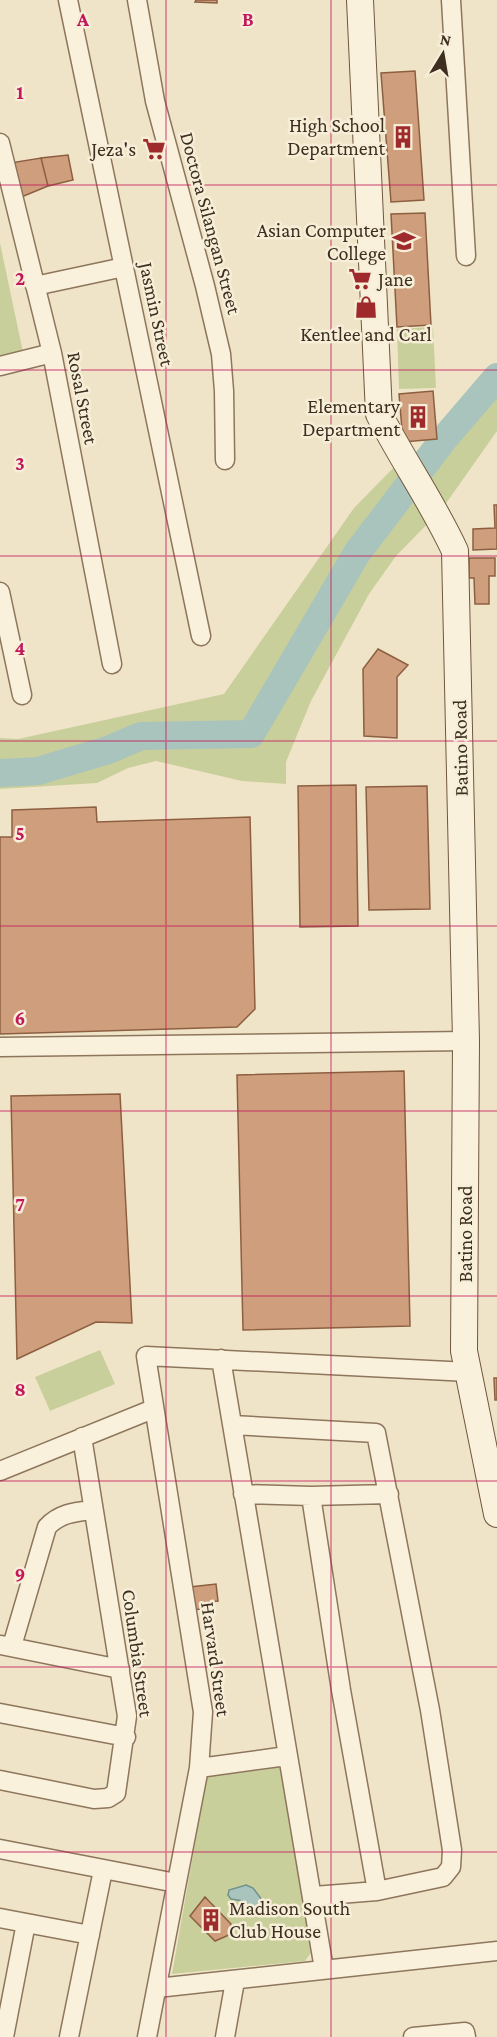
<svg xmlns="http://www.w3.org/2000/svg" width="497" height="2037" viewBox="0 0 497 2037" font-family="'Crimson Pro',serif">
  <rect width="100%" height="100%" fill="#f0e4c8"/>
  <path fill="#c9cf9b" d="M0,243L24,357L0,362Z
    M433,327L436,388L399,389L397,329Z
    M497,377V431L442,509L396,556L369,594L311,701L286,762V784L242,781L156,761L128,768L97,783L0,789V738L18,739L224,694L354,508L405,456L444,440Z
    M100,1350L115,1384L50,1411L35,1377Z
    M282,1767L313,1950L305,1961L172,1974L207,1776Z"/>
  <path fill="#a9c4bc" stroke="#6f938a" stroke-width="1.5" d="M246,1885L253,1888L262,1900L258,1914L250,1915L243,1901L231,1899L228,1895L229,1890Z"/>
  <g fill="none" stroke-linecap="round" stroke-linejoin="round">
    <path stroke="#a9c4bc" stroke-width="28" d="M0,773L38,771L108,750L141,736L251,734L357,553L443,440L497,377"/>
  </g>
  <path fill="#cf9f7d" stroke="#8d5f41" stroke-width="1.5" d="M196,0H217V3L195,2Z
    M415,71L424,200L391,202L381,73Z
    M68,155L73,180L48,186L41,158Z
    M41,158L48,186L19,198L10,163Z
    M425,213L431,325L397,327L391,214Z
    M433,391L437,439L403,442L399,394Z
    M494,505H497V549L473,550V529L495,528Z
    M469,558H495V576H489V604H475L474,578H469Z
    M378,649L408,665L397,677V738L364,736L363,669Z
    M356,785L358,926L300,927L298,786Z
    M427,786L430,909L369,910L366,787Z
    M96,807L97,822L250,817L255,1009L237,1027L0,1034V837H12V810Z
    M404,1071L410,1326L243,1330L237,1075Z
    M120,1094L132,1323L96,1322L17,1359L11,1096Z
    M494,1378H497V1400H495Z
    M216,1584L218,1601L209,1602V1608L193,1610L190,1587Z
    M205,1897L231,1924L229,1935L215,1941L190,1916Z"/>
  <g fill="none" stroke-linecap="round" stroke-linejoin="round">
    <g stroke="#8d765c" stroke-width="21">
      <path id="street" d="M68,0L201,636
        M137,0L155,101L205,286L221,354L224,391L225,460
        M451,0L466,256
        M0,143L52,353L112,664
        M35,286L124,267
        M0,366L52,353
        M0,592L22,695
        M0,1047L466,1041
        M221,1359L324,1969
        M232,1425L376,1433L430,1710L452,1850L451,1867L443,1877L377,1891L314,1896
        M0,1471L153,1409
        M243,1494L311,1496L389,1494
        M311,1496L341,1690L377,1891
        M1,1645L120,1669
        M12,1646L47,1527C60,1513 75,1512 93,1510
        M0,1713L126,1737
        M199,1768L287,1756
        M0,1780L94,1799L108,1798L116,1793L127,1716L82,1437
        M0,1849L176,1883
        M0,1918L90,1935
        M157,1988L497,1951
        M4,2037L26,1923
        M69,2037L103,1870
        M147,2037L199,1768L203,1712L146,1356L469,1372
        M225,2037L235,1981
        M413,2037L465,2032L466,2037"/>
    </g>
    <g stroke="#6f573f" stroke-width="28">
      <path id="secondary" d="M360,0L379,414C403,461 433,503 455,551L466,1041L464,1351L497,1514"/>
    </g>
    <use href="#street" stroke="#faf1dc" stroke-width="18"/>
    <use href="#secondary" stroke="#faf1dc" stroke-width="26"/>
  </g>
  <path fill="none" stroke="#c2185b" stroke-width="1.5" stroke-opacity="0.55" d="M166,0V2037M331,0V2037M0,185H497M0,370H497M0,556H497M0,741H497M0,926H497M0,1111H497M0,1296H497M0,1481H497M0,1667H497M0,1852H497"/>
  <defs>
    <g id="building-bare" transform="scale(1.8)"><path d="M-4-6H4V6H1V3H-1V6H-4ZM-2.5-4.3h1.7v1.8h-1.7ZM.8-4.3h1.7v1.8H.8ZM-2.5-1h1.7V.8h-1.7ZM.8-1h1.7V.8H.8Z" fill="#9e2a2b" stroke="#f7eed8" stroke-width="2.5" paint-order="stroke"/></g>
    <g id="supermarket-bare" transform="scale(1.8)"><path d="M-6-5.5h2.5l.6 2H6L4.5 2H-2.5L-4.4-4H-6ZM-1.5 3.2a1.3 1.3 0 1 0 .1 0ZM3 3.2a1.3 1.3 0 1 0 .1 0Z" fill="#9e2a2b" stroke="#f7eed8" stroke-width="2.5" paint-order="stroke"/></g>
    <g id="university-bare" transform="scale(1.8)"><path d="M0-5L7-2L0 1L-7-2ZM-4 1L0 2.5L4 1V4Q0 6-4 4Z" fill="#9e2a2b" stroke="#f7eed8" stroke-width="2.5" paint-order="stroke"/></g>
    <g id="shop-bare" transform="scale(1.8)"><path d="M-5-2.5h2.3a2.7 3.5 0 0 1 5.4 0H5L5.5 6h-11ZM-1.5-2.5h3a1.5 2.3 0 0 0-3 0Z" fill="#9e2a2b" stroke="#f7eed8" stroke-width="2.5" paint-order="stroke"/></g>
  </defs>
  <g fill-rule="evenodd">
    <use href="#building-bare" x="403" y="137"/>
    <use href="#supermarket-bare" x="154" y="149"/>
    <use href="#university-bare" x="404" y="241"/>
    <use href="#supermarket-bare" x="360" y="279"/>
    <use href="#shop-bare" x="366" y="307"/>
    <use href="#building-bare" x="418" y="417"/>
    <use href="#building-bare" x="211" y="1920"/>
  </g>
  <g text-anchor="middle" stroke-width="5" stroke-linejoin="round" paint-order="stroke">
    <g font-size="20" fill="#3d2e20" stroke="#f7eed8" text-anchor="end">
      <text x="385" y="132">High School<tspan x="385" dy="23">Department</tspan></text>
      <text x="136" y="156">Jeza's</text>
      <text x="386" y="237">Asian Computer<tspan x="386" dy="23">College</tspan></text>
      <text x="378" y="286" text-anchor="start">Jane</text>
      <text x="366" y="341" text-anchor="middle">Kentlee and Carl</text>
      <text x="400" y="413">Elementary<tspan x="400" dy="23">Department</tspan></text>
      <text x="229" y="1915" text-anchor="start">Madison South<tspan x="229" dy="23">Club House</tspan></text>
    </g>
    <g font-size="20" fill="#3d2e20" stroke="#f7eed8">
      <text transform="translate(211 223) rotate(75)" y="7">Doctora Silangan Street</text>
      <text transform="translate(157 314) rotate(78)" y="7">Jasmin Street</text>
      <text transform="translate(83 398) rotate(79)" y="7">Rosal Street</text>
      <text transform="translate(460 748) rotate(-91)" y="7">Batino Road</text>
      <text transform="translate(465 1234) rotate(-90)" y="7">Batino Road</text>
      <text transform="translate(138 1653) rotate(82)" y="7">Columbia Street</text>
      <text transform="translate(216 1659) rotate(82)" y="7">Harvard Street</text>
    </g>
  </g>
  <g font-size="20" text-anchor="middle" font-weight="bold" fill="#c2185b" stroke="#f7eed8" stroke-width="5" stroke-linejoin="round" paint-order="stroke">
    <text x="83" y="26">A</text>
    <text x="248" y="26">B</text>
    <text x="20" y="99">1</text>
    <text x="20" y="285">2</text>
    <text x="20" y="470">3</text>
    <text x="20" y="655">4</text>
    <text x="20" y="840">5</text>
    <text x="20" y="1025">6</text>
    <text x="20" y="1211">7</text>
    <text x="20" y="1396">8</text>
    <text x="20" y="1581">9</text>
  </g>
  <g transform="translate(443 54) rotate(11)" stroke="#f7eed8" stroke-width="4.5" paint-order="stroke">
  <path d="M0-4.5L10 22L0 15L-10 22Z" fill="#3d2e20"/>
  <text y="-9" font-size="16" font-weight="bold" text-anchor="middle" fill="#3d2e20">N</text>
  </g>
</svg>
